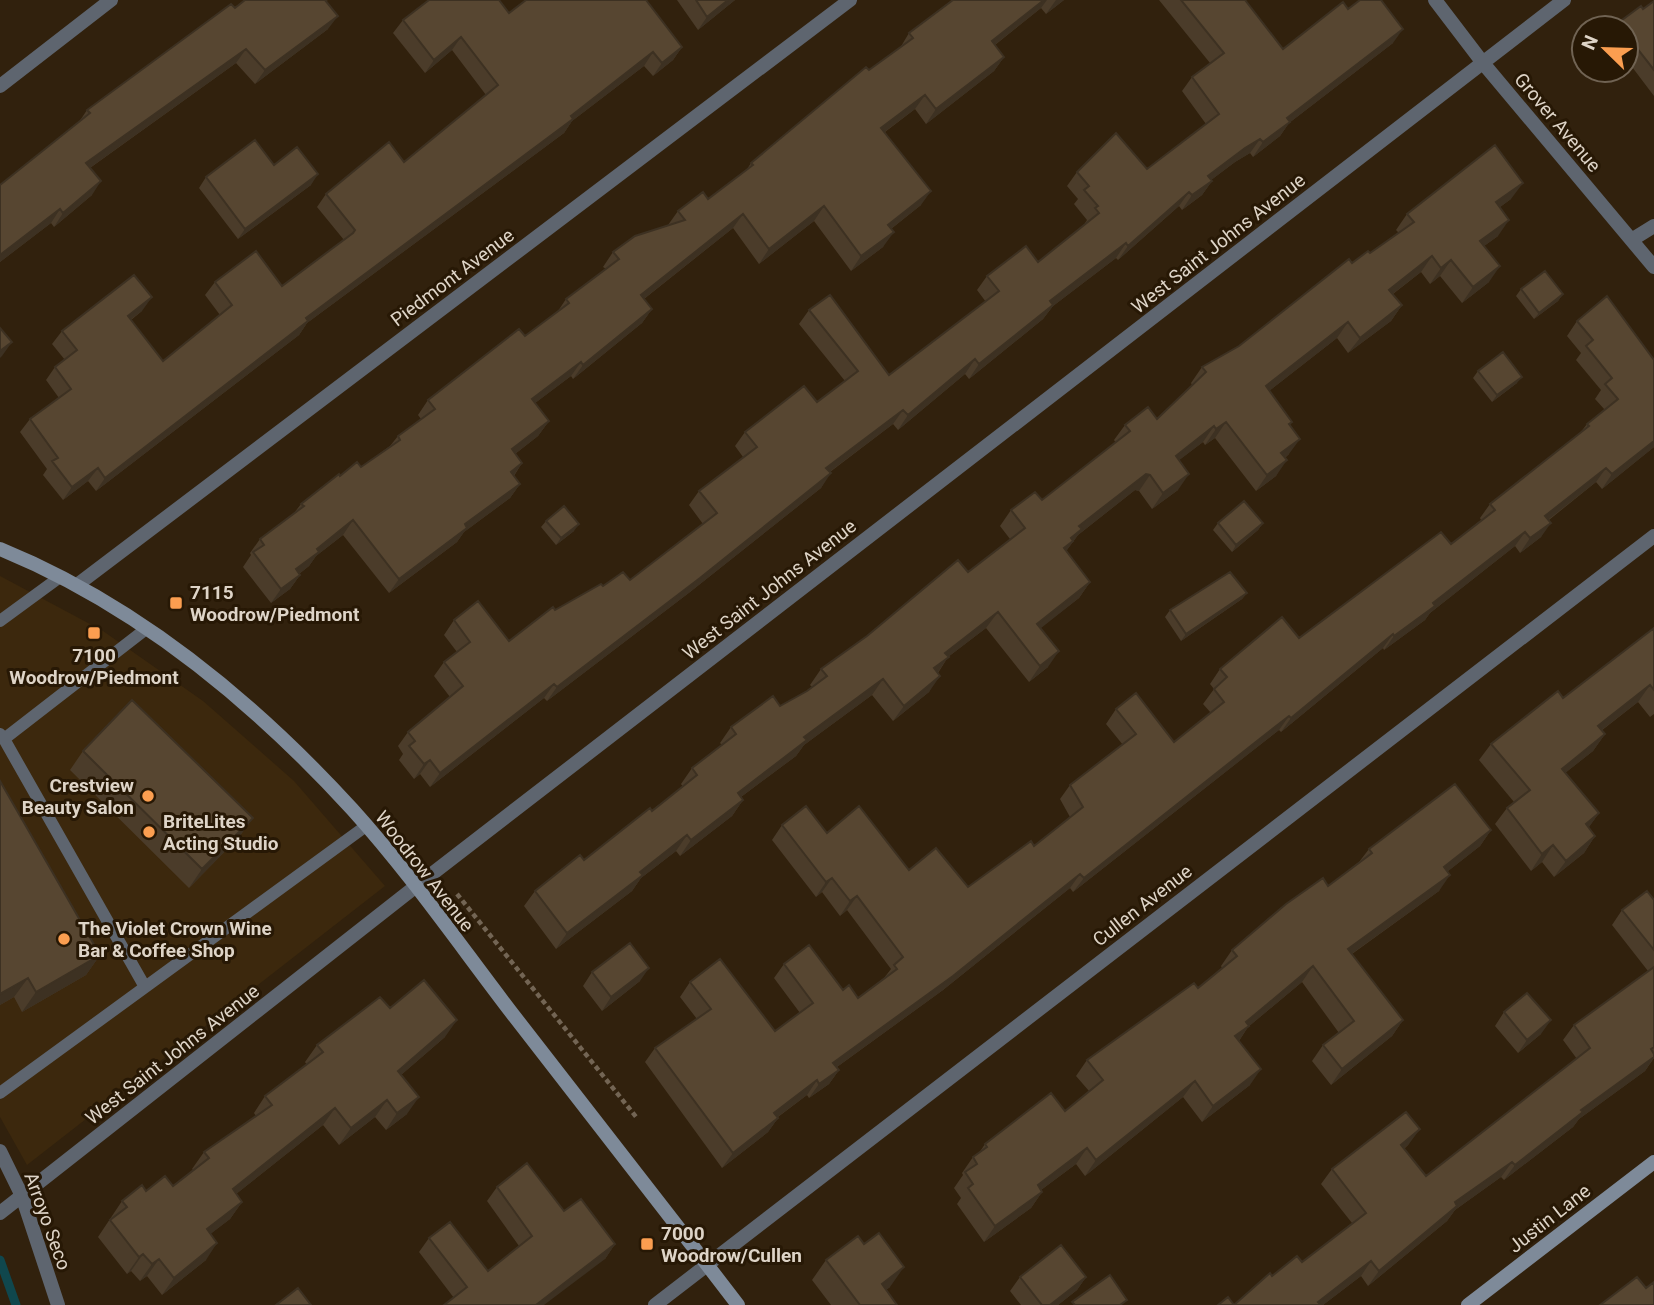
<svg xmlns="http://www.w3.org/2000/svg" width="1654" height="1305" viewBox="0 0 1654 1305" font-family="Roboto,sans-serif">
  <rect width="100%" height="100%" fill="#31210d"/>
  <path fill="#3c280d" d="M0,576L103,631L203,701L294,781L385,886L27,1165L0,1117Z"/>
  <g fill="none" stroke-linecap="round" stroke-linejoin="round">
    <path stroke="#10474d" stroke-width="9" d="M0,1260L16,1305"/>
    <path stroke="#736554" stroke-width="4.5" stroke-dasharray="5 3.5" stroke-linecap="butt" d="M457,894L637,1118"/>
    <path stroke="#5e656f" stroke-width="12" d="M0,621L60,577
      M0,734L4,739L146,629
      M4,739L145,987
      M0,1093L366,826"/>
    <path stroke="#5e656f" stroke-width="14" d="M1435,0L1483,63L1654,267
      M0,86L111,0
      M1633,239L1654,226
      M77,585L850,0
      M0,1151L22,1196L58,1305
      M0,1213L415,887L1564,0
      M655,1305L1654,536"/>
    <path stroke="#7e8a99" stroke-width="14" d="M0,549C135,604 254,702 352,809C409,872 459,944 511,1012C587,1110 663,1207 738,1305
      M1468,1305L1654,1162"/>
  </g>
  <path fill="#4b3c2a" d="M245,0H328L326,1L328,29L255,84L236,63L90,168L92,195L54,227L51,223L0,262V185L79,122L87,110Z
    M677,0H735L698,30Z
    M952,0H1064L1046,14L1041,8L995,45L1004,57L994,71L926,124L915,109L885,132L921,205L891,229L883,247L851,271L814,221L759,264L733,228L644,299L652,309L642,323L573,379L571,376L535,403L549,421L538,436L515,454L522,463L514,476L520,484L510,498L464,532L457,542L389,593L343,535L316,556L309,566L299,574L300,575L290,589L271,603L243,567L251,555L250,553L260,539L294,513L301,504L340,476L361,467L390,446L398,436L421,419L418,415L428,400L525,336L558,311L566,299L606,269L603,267L613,252L668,225L678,211L708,199L745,172L751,163L869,70L900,48L909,33Z
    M1159,0H1245L1283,49L1348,9L1393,43L1289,123L1280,136L1253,157L1250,153L1235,162L1211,180L1212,181L1202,195L1182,210L1179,206L1118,260L1116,258L1053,306L1043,319L969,379L965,374L898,430L893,424L830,472L821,488L690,592L547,701L544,698L430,787L420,774L414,779L399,760L403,754L398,746L408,732L450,697L434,676L444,662L457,652L444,635L454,620L509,641L555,610L603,586L630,580L703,524L689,505L699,491L743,457L735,446L745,432L817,402L845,381L799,324L809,310L889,375L986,302L977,290L987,276L1038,262L1086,224L1085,223L1087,220L1074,204L1078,199L1067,186L1077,172L1147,169L1206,124L1182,91L1192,77L1210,63Z
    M1654,1V96L1626,59V28H1615L1618,23L1643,9Z
    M509,13L682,47L673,60L653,76L644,66L572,121L564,133L307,323L299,335L96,491L88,481L63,500L43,475L47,469L20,432L30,419L59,398L46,380L55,367L65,360L52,344L62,331L142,311L131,320L163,361L220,315L205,295L215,282L282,286L344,240L317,207L326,194L404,162L486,95L452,50L425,73L393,33L403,20Z
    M274,165L311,185L238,239L199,188L206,177Z
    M1511,199L1500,207L1498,236L1484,246L1489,282L1462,303L1440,276L1430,284L1421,272L1393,294L1402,305L1391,321L1348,353L1337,338L1269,391L1292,422L1290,425L1289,454L1285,458L1276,476L1256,491L1215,438L1205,445L1203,442L1179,460L1178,490L1152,509L1139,491L1135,490L1078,535L1066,551L1090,582L1079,598L1040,628L1048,667L1029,682L986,628L948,657L938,673L929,692L893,721L872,695L804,745L796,756L741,797L743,800L732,816L680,856L676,851L641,878L632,891L556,949L524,906L535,891L584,860L683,787L681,784L692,768L722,745L720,743L731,727L780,706L807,691L812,687L810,685L821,669L968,572L1010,539L1000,526L1011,510L1042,500L1116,443L1114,440L1125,425L1157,419L1192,385L1191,383L1202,367L1239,346L1352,263L1370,253L1399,233L1396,230L1407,214Z
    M1521,289L1563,294L1558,301L1534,319L1516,296Z
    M1577,321L1654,360V447L1602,489L1596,482L1549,520L1541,537L1520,553L1515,546L1430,613L1425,620L1384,650L1383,648L1281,732L1279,730L1247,755L1073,892L1070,888L943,990L837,1067L839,1070L829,1084L809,1098L807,1095L778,1117V1118L768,1132L722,1168L645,1062L655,1048L697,1019L680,997L690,982L775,1031L800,1013L774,978L784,964L858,998L884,978L891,969L847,910L840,916L822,892L816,897L772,840L782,825L827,833L909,870L968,887L1034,846L1070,817L1060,799L1070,785L1123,745L1106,724L1116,709L1174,742L1211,713L1203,704L1214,689L1210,684L1220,669L1299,638L1451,544L1481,520L1480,518L1490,504L1580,433L1587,424L1605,410L1595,399L1601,390L1576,360L1581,353L1567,336Z
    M1478,371L1517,383L1492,402L1473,378Z
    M546,521L574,531L556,545L541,527Z
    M1218,523H1263L1258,530L1232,552L1213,530Z
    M1247,593L1242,599L1181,641L1165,617L1170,610Z
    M1654,628V714L1650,717L1638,702L1601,731L1605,734L1593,751L1565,773L1599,813L1588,828L1595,836L1584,853L1554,877L1542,862L1531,871L1495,824L1507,808L1514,802L1479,760L1491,744L1563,698Z
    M83,751L253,818L239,837L189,888L70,770Z
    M0,781L100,955L86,975L22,1012L14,997L0,1005Z
    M1491,830L1480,846L1448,871L1439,891L1352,954L1403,1020L1392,1036L1331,1085L1312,1061L1323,1045L1339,1033L1302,982L1248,1027L1239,1041L1250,1085L1202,1122L1183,1097L1085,1176L1076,1164L1041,1190L1042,1192L1031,1208L984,1242L957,1204L961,1198L954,1188L963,1175L962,1173L973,1157L979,1153L985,1144L1065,1111L1089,1091L1076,1076L1087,1060L1198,988L1222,968L1221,966L1232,950L1328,886L1359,862L1369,849Z
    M1654,900V1058L1645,1071L1579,1119L1573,1127L1504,1180L1501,1177L1455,1210L1447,1221L1368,1286L1361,1276L1323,1305H1218H1234L1272,1276L1302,1262L1352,1223L1321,1184L1332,1169L1409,1144L1404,1149L1426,1176L1577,1059L1563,1040L1574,1025L1648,971L1612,925L1622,910Z
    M592,972L640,981L602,1011L583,986Z
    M390,1008L445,1037L401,1075L407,1114L386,1130L375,1117L339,1145L323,1125L236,1194L242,1202L230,1219L210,1234L206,1260L162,1295L147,1276L140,1281L131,1271L127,1274L98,1237L122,1201L146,1191L173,1186L193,1170L192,1169L204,1152L256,1116L254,1113L265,1096L307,1065L305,1062L317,1045Z
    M1504,1012L1541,1034L1518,1053L1495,1026Z
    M497,1187L564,1211L615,1244L605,1259L454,1298L419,1252L429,1238L488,1271L519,1246L487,1201Z
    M826,1260L890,1287L886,1290L897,1305H831L812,1280Z
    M1020,1277H1086L1077,1290L1058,1305H1021L1010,1291Z"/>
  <path fill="#3d3122" d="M728,0H735L698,30L707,17Z
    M1044,0H1047L1041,8L982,55L992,41Z
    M1056,0H1064L1046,14Z
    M338,16L328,29L255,84L265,70Z
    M1403,29L1393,43L1289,123L1280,136L1253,157L1263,142L1287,118Z
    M461,37L452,50L425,73L434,60Z
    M682,47L673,60L653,76L662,63Z
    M246,49L236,63L77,177L86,163Z
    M653,52L644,66L572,121L564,133L307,323L299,335L96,491L105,478L306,318Z
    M1004,57L994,71L926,124L936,109Z
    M925,95L915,109L871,142L881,128Z
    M1260,139L1250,153L1235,162L1198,190L1208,176L1245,148Z
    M318,174L311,185L238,239L245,229Z
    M101,181L92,195L54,227L63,213Z
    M1212,181L1202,195L1182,210L1192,195Z
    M1523,183L1511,199L1485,218L1496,202Z
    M931,191L921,205L878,239L888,225Z
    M1189,192L1179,206L1118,260L1128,246Z
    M824,206L814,221L759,264L769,249Z
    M60,209L51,223L0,262V255Z
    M743,214L733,228L631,309L641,295Z
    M1509,220L1498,236L1469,257L1480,241Z
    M894,232L883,247L851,271L861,256Z
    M1126,243L1116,258L1053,306L1043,319L969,379L979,364L1050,301Z
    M1432,256L1421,272L1378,305L1389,290Z
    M1451,260L1440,276L1430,284L1441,268Z
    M1500,266L1489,282L1462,303L1473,287Z
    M1563,294L1558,301L1534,319L1539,313Z
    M152,297L142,311L118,329L128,316Z
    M1402,305L1391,321L1348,353L1360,338Z
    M652,309L642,323L573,379L583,365Z
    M1348,322L1337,338L1255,402L1266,386Z
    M12,342L2,356L0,358V351Z
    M975,359L965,374L898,430L908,415Z
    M581,362L571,376L522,413L532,399Z
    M1522,377L1517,383L1492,402L1497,395Z
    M903,410L893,424L816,482L826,468Z
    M549,421L538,436L502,464L512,449Z
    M1226,422L1215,438L1205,445L1216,429Z
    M1214,426L1203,442L1165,471L1176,456Z
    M1300,439L1289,454L1270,469L1281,453Z
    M1654,441V447L1602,489L1612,474Z
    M1287,460L1276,476L1256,491L1267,475Z
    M522,463L512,478L511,472Z
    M98,468L88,481L63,500L72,487Z
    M1606,468L1596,482L1535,530L1545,516Z
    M831,473L821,488L690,592L547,701L557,687Z
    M1146,474L1150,475L1139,491L1135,490L1078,535L1062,557L1053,564L1079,526Z
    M1189,474L1178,490L1152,509L1163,493Z
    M520,484L510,498L464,532L457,542L389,593L399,579L465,524Z
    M353,520L343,535L316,556L309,566L286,584L296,569L317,549Z
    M1263,523L1258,530L1232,552L1236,545Z
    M1551,523L1541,537L1520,553L1530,538Z
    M579,524L574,531L556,545L561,538Z
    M1525,532L1515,546L1430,613L1425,620L1384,650L1394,636L1433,603Z
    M300,575L290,589L271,603L281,589Z
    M1090,582L1079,598L1026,640L1037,624Z
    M1247,593L1242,599L1181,641L1186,634Z
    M998,612L986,628L948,657L938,672L923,684L945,653Z
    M1393,634L1383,648L1281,732L1291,718Z
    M1059,651L1048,667L1029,682L1040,666Z
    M940,676L929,692L893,721L904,706Z
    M883,679L872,695L804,745L796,756L726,808L738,793L804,737Z
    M554,684L544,698L430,787L440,773Z
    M1650,685L1638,702L1586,742L1598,726Z
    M1289,716L1279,730L1073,892L1084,878Z
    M1605,734L1593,751L1550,785L1562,769Z
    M430,760L420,774L414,779L424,764Z
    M743,800L732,816L680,856L691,840Z
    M1599,813L1587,830L1586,824Z
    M253,818L239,837L189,888L202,869Z
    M1491,830L1480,846L1433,883L1444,867Z
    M687,835L676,851L641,878L632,891L556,949L567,933L640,872Z
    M1595,836L1584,853L1554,877L1566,861Z
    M1553,845L1542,862L1531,871L1542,854Z
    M1080,874L1070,888L943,990L823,1077L833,1063Z
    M1450,875L1439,891L1336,965L1348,949Z
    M832,878L822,892L816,897L826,882Z
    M857,896L847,910L840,916L850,901Z
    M100,955L86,975L22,1012L36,992Z
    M1313,966L1302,982L1248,1027L1238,1042L1224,1052L1246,1022Z
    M649,968L640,981L602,1011L611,997Z
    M28,978L14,997L0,1005V994Z
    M457,1020L445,1037L386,1088L398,1071Z
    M1403,1020L1392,1036L1331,1085L1342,1069Z
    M1551,1020L1541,1034L1518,1053L1527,1040Z
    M1654,1057L1645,1071L1579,1119L1573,1127L1504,1180L1515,1165L1581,1110Z
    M1261,1069L1250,1085L1202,1122L1213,1106Z
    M839,1070L829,1084L809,1098L819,1084Z
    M817,1080L807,1095L764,1127L774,1113Z
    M1195,1081L1183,1097L1085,1176L1096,1160Z
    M419,1097L407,1114L386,1130L397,1113Z
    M387,1100L375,1117L339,1145L351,1128Z
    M335,1108L323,1125L221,1206L233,1189Z
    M778,1118L768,1132L722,1168L733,1153Z
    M1420,1129L1409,1144L1390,1160L1401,1145Z
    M1087,1148L1076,1164L1026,1201L1038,1185Z
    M1512,1162L1501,1177L1455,1210L1447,1221L1368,1286L1379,1271L1455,1202Z
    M1042,1192L1031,1208L984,1242L995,1226Z
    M242,1202L230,1219L195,1246L207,1229Z
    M217,1243L206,1260L162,1295L174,1278Z
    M615,1244L605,1259L544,1305H536Z
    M143,1254L131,1271L127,1274L139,1257Z
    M159,1259L147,1276L140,1281L152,1264Z
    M1371,1261L1361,1276L1323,1305H1316L1318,1302Z
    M904,1267L890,1287L868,1304L882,1284Z
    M1086,1277L1077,1290L1058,1305H1050Z"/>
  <path fill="#574631" stroke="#3d3122" stroke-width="2" d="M245,0H325L338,16L265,70L246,49L86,163L101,181L63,213L60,209L0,255V185L90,113L87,110L231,4L235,8Z
    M429,0H499L509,13L526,0H646L682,47L662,63L653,52L571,116L573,119L306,318L308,321L105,478L98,468L72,487L52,461L58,458L30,419L71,389L55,367L77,350L62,331L134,275L152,297L128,316L163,361L232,305L215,282L256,251L282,286L353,233L355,230L326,194L389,142L404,162L498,85L461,37L434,60L403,20Z
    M696,0H728L707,17Z
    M953,0H1044L992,41L1004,57L936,109L925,95L881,128L931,191L888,225L894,232L861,256L824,206L769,249L743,214L641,295L652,309L583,365L581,362L532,399L549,421L512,449L522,463L511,472L520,484L465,524L467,528L399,579L353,520L317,549L319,552L296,569L300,575L281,589L253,552L264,545L260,539L304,506L301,504L339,474L340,476L357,462L361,467L400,440L398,436L435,409L428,400L519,329L525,336L569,303L566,299L619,259L613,252L635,236L685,220L678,211L703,192L708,199L753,165L751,163L866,67L869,70L913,38L909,33Z
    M1181,0H1245L1283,49L1343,2L1348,9L1360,0H1381L1403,29L1287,118L1290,122L1263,142L1260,139L1245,148L1208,176L1212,181L1192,195L1189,192L1128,246L1126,243L1050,301L1053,305L979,364L975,359L908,415L903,410L826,468L831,473L700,578L557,687L554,684L440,773L430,760L424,764L409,746L415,741L408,732L463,686L444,662L470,642L454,620L478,601L509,641L553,607L555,610L601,584L603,586L623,572L630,580L717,513L699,491L757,447L745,432L804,386L817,402L858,371L809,310L830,295L889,375L999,291L987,276L1026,246L1038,262L1099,213L1095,208L1098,206L1084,190L1089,186L1077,172L1116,133L1147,169L1219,114L1192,77L1224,53Z
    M1654,1V70L1626,34V28H1622L1618,23L1641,6L1643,9Z
    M255,140L274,165L297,147L318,174L245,229L206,177Z
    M1495,145L1523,183L1496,202L1509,220L1480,241L1500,266L1473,287L1451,260L1441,268L1432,256L1389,290L1402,305L1360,338L1348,322L1266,386L1292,422L1289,424L1300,439L1281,453L1287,460L1267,475L1226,422L1216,429L1214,426L1176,456L1189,474L1163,493L1150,475L1146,474L1079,526L1082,529L1071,538L1073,541L1064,548L1090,582L1037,624L1059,651L1040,666L998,612L945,653L949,657L934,668L940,676L904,706L883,679L804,737L807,740L738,793L743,800L691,840L687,835L640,872L643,875L567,933L535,891L580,855L584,860L650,808L652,811L697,775L692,768L736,734L731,727L773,696L780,706L807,691L827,676L821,669L867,636L958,560L968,572L1025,528L1011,510L1035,492L1042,500L1130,431L1125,425L1148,407L1157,419L1206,372L1202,367L1239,346L1349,259L1352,263L1368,251L1370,253L1414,222L1407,214Z
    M1545,271L1563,294L1539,313L1521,289Z
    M1607,296L1654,360V441L1612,474L1606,468L1545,516L1551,523L1530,538L1525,532L1433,603L1435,606L1394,636L1393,634L1291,718L1289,716L1257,741L1084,878L1080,874L953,976L833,1063L839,1070L819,1084L817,1080L774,1113L778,1118L733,1153L655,1048L711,1009L690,982L720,959L775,1031L813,1003L784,964L809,945L843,990L849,985L858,998L897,969L894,965L903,957L857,896L850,901L832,878L826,882L782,825L806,806L827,833L859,806L909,870L936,848L968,887L1031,841L1034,846L1083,807L1070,785L1136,734L1116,709L1136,693L1174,742L1224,702L1214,689L1227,677L1220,669L1282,617L1299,638L1441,532L1451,544L1495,510L1490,504L1589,426L1587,424L1618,399L1605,384L1612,378L1586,346L1593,340L1577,321Z
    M0,328L12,342L0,351Z
    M1503,352L1522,377L1497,395L1478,371Z
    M1244,501L1263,523L1236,545L1218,523Z
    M564,506L579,524L561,538L546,521Z
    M1230,572L1247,593L1186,634L1170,610Z
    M1654,628V690L1650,685L1598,726L1605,734L1562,769L1599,813L1586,824L1595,836L1566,861L1553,845L1542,854L1507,808L1530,790L1491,744L1558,691L1563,698Z
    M132,700L253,818L202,869L83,751Z
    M0,781L100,955L36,992L28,978L0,994Z
    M1455,784L1491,830L1444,867L1450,875L1348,949L1403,1020L1342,1069L1323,1045L1354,1021L1313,966L1246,1022L1249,1026L1235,1036L1261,1069L1213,1106L1195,1081L1096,1160L1087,1148L1038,1185L1042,1192L995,1226L968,1188L973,1184L965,1172L977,1164L973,1157L987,1147L985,1144L1051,1093L1065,1111L1103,1080L1087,1060L1194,983L1198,988L1237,956L1232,950L1286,904L1323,878L1328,886L1372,853L1369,849Z
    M1647,891L1654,900V950L1622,910Z
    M630,943L649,968L611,997L592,972Z
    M1654,967V1047L1651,1049L1654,1054V1057L1581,1110L1583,1112L1515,1165L1512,1162L1455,1202L1457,1206L1379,1271L1371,1261L1318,1302L1321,1305H1218L1228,1297L1234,1305L1270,1273L1272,1276L1297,1256L1302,1262L1366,1213L1332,1169L1406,1112L1420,1129L1401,1145L1426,1176L1590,1048L1574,1025Z
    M424,980L457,1020L398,1071L419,1097L397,1113L387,1100L351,1128L335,1108L233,1189L242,1202L207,1229L217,1243L174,1278L159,1259L152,1264L143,1254L139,1257L110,1220L127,1207L122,1201L142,1185L146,1191L165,1176L173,1186L209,1158L204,1152L272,1105L265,1096L323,1052L317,1045L380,997L390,1008Z
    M1527,993L1551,1020L1527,1040L1504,1012Z
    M527,1163L564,1211L581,1199L615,1244L536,1305H444L467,1287L429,1238L450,1222L488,1271L532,1236L497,1187Z
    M879,1233L904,1267L882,1284L897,1305H860L826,1260L858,1236L864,1244Z
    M1061,1245L1086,1277L1050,1305H1042L1020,1277Z
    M1110,1275L1127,1300L1120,1305H1075L1072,1302Z
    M1637,1277L1646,1288L1654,1282V1305H1600Z
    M298,1288L311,1305H276Z"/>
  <g fill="#fb9e50" stroke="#271805" stroke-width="2.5">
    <rect x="169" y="596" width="14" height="14" rx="3.5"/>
    <rect x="87" y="626" width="14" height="14" rx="3.5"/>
    <circle cx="148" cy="796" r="7"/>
    <circle cx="149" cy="832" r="7"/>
    <circle cx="64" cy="939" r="7"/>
    <rect x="640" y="1237" width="14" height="14" rx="3.5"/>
  </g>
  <g text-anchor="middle" stroke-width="6" stroke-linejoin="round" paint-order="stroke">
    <g font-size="19" fill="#ded4c7" stroke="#271805">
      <text transform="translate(1558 122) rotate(50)" y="7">Grover Avenue</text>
      <text transform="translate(1218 243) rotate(-38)" y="7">West Saint Johns Avenue</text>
      <text transform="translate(452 277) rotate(-37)" y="7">Piedmont Avenue</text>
      <text transform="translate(769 589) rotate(-38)" y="7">West Saint Johns Avenue</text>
      <text transform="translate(425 871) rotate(52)" y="7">Woodrow Avenue</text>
      <text transform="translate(1142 905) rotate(-38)" y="7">Cullen Avenue</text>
      <text transform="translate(172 1054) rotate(-38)" y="7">West Saint Johns Avenue</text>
      <text transform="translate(1549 1218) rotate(-38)" y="7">Justin Lane</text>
      <text transform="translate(48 1221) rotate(70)" y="7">Arroyo Seco</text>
    </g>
    <g font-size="19" font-weight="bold" fill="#ded4c7" stroke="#271805" text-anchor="start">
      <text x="190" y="599">7115<tspan x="190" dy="22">Woodrow/Piedmont</tspan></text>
      <text x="94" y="662" text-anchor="middle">7100<tspan x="94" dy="22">Woodrow/Piedmont</tspan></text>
      <text x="134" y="792" text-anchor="end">Crestview<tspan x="134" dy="22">Beauty Salon</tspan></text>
      <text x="163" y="828">BriteLites<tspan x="163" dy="22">Acting Studio</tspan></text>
      <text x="78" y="935">The Violet Crown Wine<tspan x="78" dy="22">Bar &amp; Coffee Shop</tspan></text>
      <text x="661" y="1240">7000<tspan x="661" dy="22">Woodrow/Cullen</tspan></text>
    </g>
  </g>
  <g transform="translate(1605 49) rotate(293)"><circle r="33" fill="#271805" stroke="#706353" stroke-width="2"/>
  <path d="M0-5L12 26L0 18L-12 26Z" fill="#fb9e50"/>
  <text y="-10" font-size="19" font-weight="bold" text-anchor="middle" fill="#ded4c7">N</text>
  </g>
</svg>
